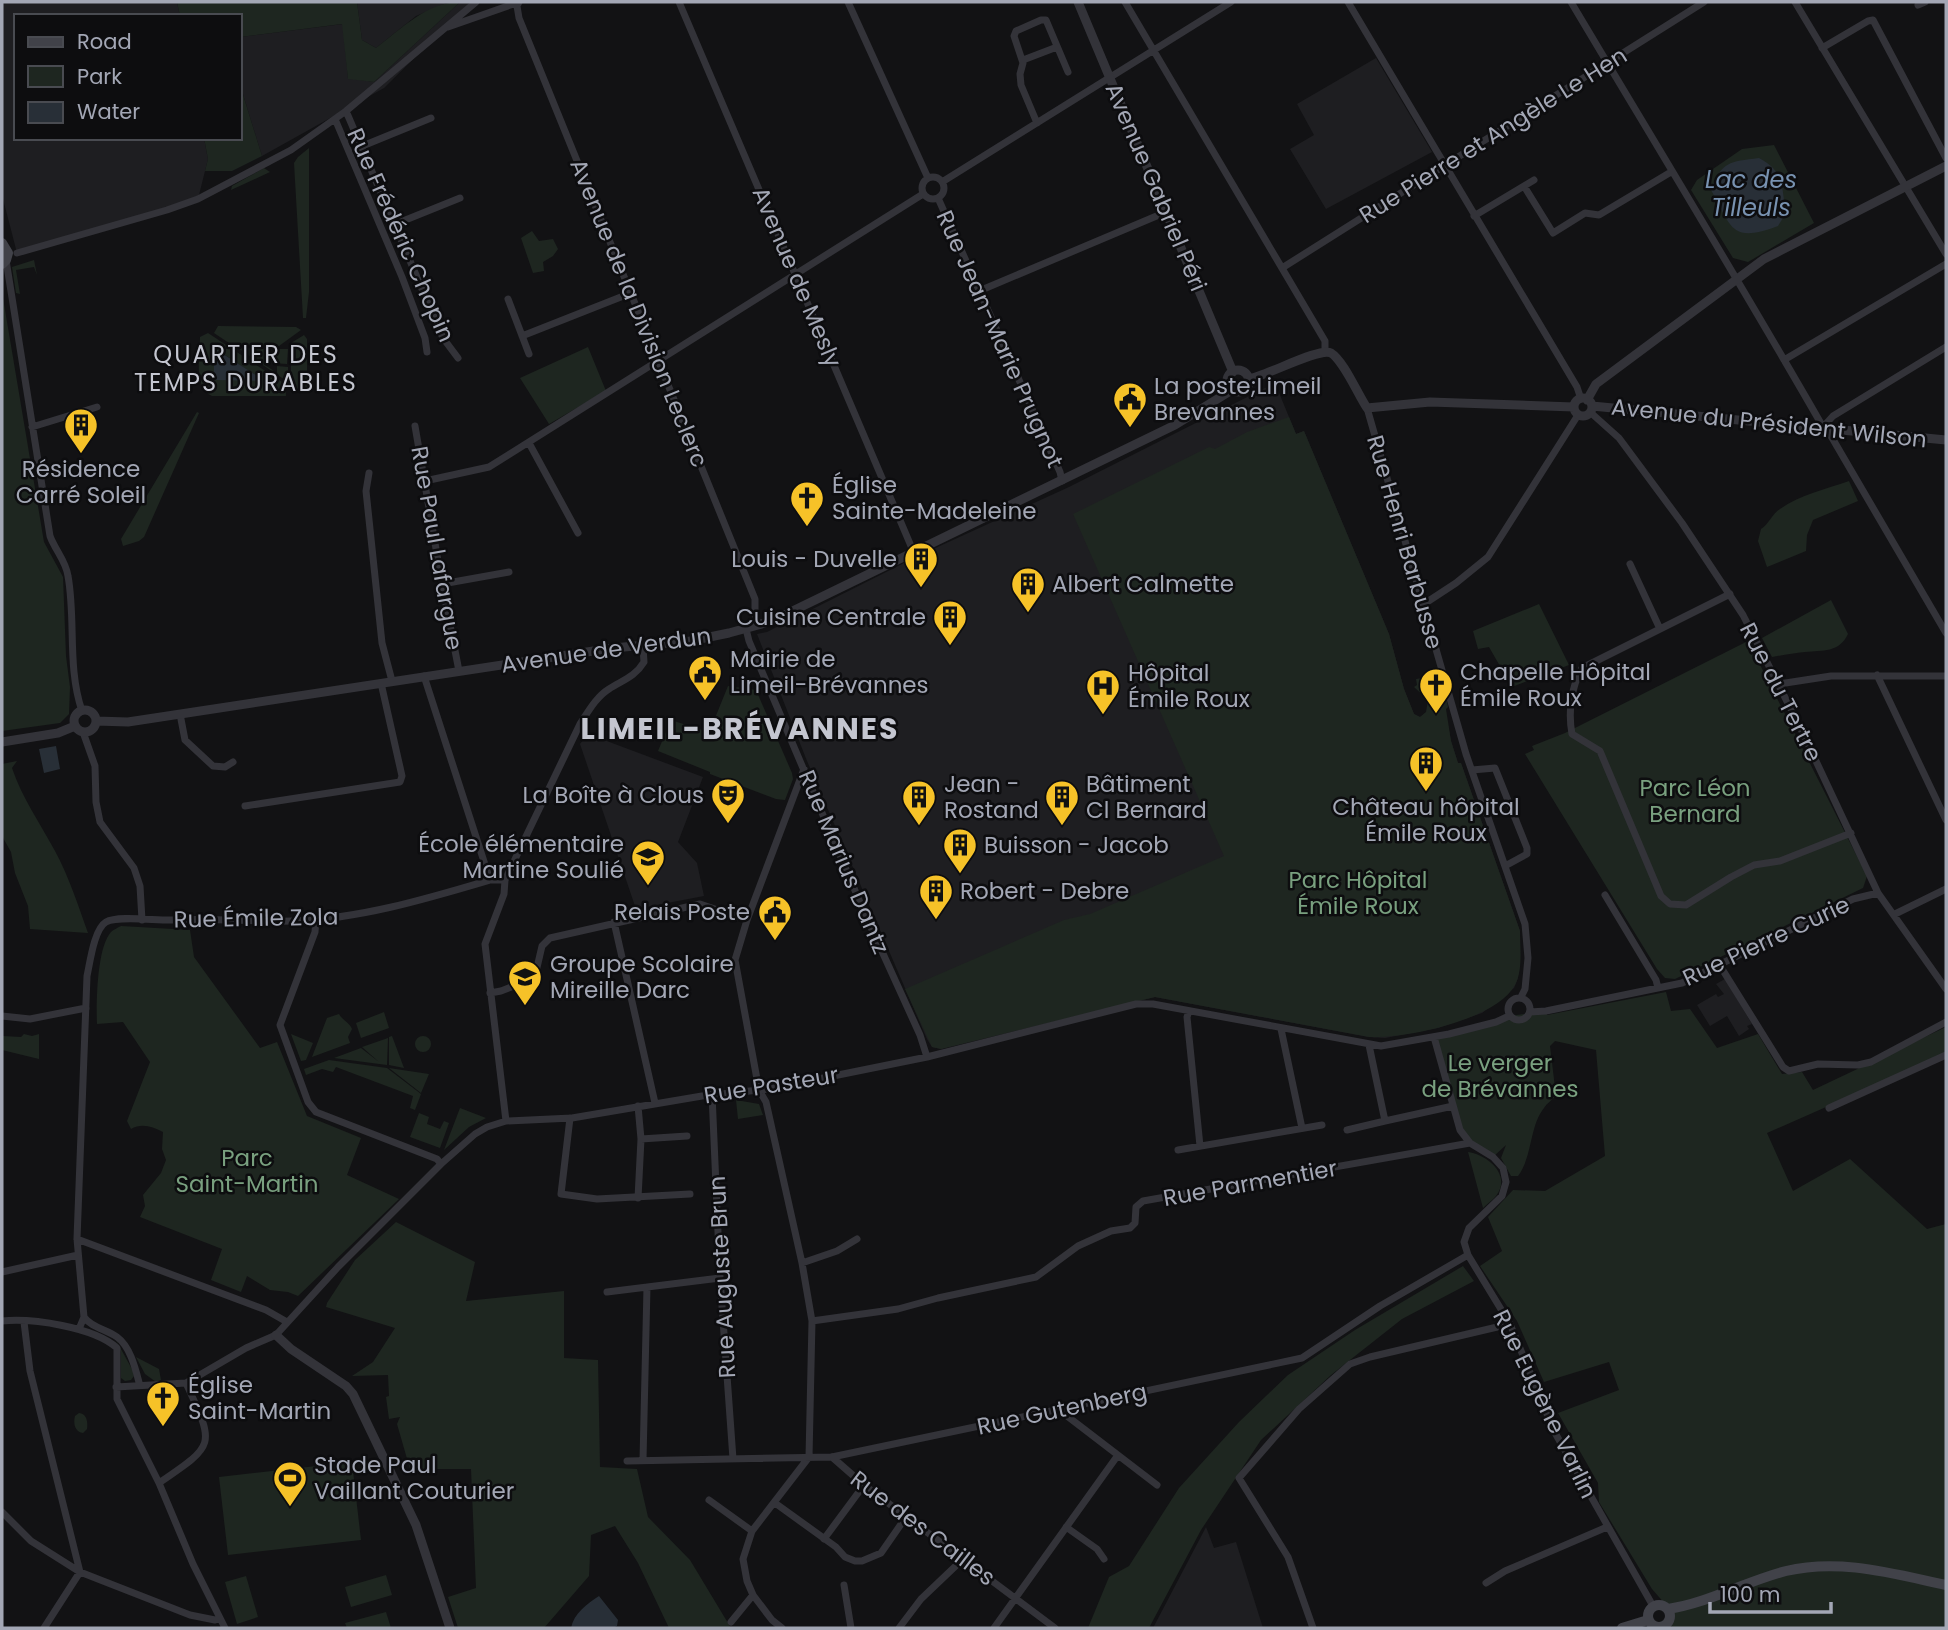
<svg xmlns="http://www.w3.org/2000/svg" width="1948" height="1630" viewBox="0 0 1948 1630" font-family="Poppins,sans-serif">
  <rect width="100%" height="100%" fill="#121214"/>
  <path fill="#1e1e21" d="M2,2H177L180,16H16V138H204L208,159L198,199L17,253L2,195Z
    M357,2H449L416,16L376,48L362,40Z
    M460,2H471L384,88L262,156L240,85V37L343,24L348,78L374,82Z
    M1376,58L1432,152L1326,209L1290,149L1314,135L1297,104Z
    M1275,383L1296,434L1304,431L1389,634L1404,689L1414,714L1420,717L1427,712L1445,709L1451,741L1458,763H1461L1520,931V957L1518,978L1514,988L1482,1013L1438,1028L1385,1038L1369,1037L1155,997L941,1049L932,1047L927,1039L807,761L757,634L767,632L918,556L1069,487Z
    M588,734L703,777L678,842L697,863L704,896L636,909L580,744Z
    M1725,979L1752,1024L1747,1026L1749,1029L1739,1036L1727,1016L1710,1026L1697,1005L1716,994L1718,997L1724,994L1716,984Z
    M1206,1527L1214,1548L1236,1542L1263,1628H1153Z"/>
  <path fill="#1e2620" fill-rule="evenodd" d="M177,2H357L362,40L376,48C401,29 427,2 460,2L374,82L348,79L342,24L240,37V16H180Z
    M240,85L262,156L232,171H205L208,159L204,138H240Z
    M1774,145L1814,223L1748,262L1733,258L1691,190L1697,180L1742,149Z
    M309,148V292L306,318H303L294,163L298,157Z
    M264,168L270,172L231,190L232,186Z
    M532,231L539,241L553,239L558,249L553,256L543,262L544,271L533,273L521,238Z
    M34,260L37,275L34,267L16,270L20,294L16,293L12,267Z
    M2,292L44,542L63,577L66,656L70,687L69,714L60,723L2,731Z
    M218,326L296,327L301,330L279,346L232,345L214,333Z
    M208,333L285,384L286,396H212C193,388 200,355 200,337ZM222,353L261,379L262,380H216Z
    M304,335L307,339V351H301V355L307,356V389L303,392L291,385V343Z
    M588,347L606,391L549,424L520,378Z
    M238,348L269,349L270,363L265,365L277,373V366L288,367V382Z
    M273,349H288L287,364L272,363Z
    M197,412L199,413L144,537L139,541L123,546L121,539Z
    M1289,417L1296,434L1304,431L1389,634L1404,689L1414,714L1420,717L1426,712L1428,700L1414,687L1417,685L1416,679L1442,675L1448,707L1446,709L1451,741L1458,763H1461L1520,931C1520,948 1523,970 1515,985C1496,1020 1405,1039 1369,1037L1155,997L941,1049L932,1047L905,989L1064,920L1090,914L1224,856L1073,514L1209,447L1215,449L1247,432Z
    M1849,481L1858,501L1813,520L1807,535L1806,551L1767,567L1758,541L1761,529C1769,524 1772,514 1780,509C1800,495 1826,489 1849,481Z
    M1831,600L1848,634C1839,653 1823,650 1805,652C1794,653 1783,655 1772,657L1762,638Z
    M1539,604L1569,665L1512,687L1489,647L1478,649L1473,631Z
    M1748,641L1867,876L1863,888L1675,979L1665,978L1657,969L1525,754L1534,750L1532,746L1565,733Z
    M728,686L756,690L792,773L793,779L785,800L776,799L710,774V772L658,751L671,720L705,731L709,723H713Z
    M17,761L12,768C22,798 40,823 55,851C69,877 78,905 88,933L30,929L28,906L15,873L11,852L2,836V764Z
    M121,926L190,930L194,957L260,1048L277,1042L307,1116L361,1138L347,1175L399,1199L298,1296L288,1292L270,1290L247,1276L241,1292L211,1280L222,1249L140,1217L145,1206L143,1195L161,1173L166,1160L162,1149L163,1132C152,1126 141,1123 131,1129L127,1121L150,1062L123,1022L97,1024C96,1003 97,947 111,932C113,930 119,927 121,926Z
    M1666,992L1671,1011L1690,1009L1717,1048L1758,1034L1782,1074L1802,1072L1813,1090L1946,1027V1054L1767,1133L1793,1191L1850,1159L1927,1229L1946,1224V1628H1671L1672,1612L1652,1589L1599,1502L1598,1483L1558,1413L1619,1390L1609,1362L1544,1382L1517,1321L1480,1266L1502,1251L1488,1217L1513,1190L1545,1191L1605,1156L1596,1050L1555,1041L1550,1046L1556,1096C1552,1100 1547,1103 1544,1108C1529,1127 1533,1156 1518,1176H1511L1501,1158L1506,1145L1493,1157L1481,1149L1460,1130L1434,1037L1509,1016L1546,1011L1547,1015Z
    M384,1012L389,1028L361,1038L356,1023Z
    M339,1014C343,1021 349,1022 352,1029L348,1037L350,1043L312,1057L327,1018Z
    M24,1034L32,1036L39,1034V1059L2,1050L3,1036L21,1037Z
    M291,1034L313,1043L306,1060L301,1061Z
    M392,1036L404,1068L389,1065V1037Z
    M415 1044a8 8 0 1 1 16 0a8 8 0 1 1-16 0Z
    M388,1038L387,1065L334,1058L361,1048L379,1062L362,1047Z
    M329,1060L387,1068L421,1094L415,1110L410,1108L413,1096L336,1067L333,1072L322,1069L306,1075L304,1069Z
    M389,1068L429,1074L421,1093Z
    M736,1100L759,1104L763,1115L738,1119Z
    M460,1108L486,1118L469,1127L444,1150Z
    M419,1113L429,1117L427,1124L440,1129L444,1121L449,1123L440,1148L410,1137Z
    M1468,1152C1488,1155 1512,1175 1496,1196C1493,1200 1487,1204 1483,1208Z
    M396,1222L475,1262L466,1301L564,1291V1358L598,1360L600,1467L637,1469L648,1517L690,1560L731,1628H669L638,1563L615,1526L591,1535L589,1576L544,1628H458L448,1597L476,1588L471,1469H410L397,1424L400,1417L389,1419L386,1397L389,1396L388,1375L352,1376L373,1362L395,1328L326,1307L327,1303L355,1260Z
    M1463,1266L1474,1281L1402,1319L1331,1375L1261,1440L1201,1530L1149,1628H1088L1109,1577L1129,1566L1179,1488L1239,1422L1288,1375L1355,1330Z
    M116,1340L133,1371L134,1376L131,1380L125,1381L121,1378V1352Z
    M136,1357L159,1369L161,1380L156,1382L145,1374Z
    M79,1413C87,1414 88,1422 87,1429L83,1433C75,1432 73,1424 75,1416Z
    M352,1462L361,1540L228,1555L219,1477Z
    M386,1575L392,1595L351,1607L345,1587Z
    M246,1576L258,1617L237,1624L225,1582Z
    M386,1612L391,1628H347L345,1623Z"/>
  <path fill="#282f37" d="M1759,158C1786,172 1781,188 1786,213L1778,226C1730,244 1732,227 1711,190C1722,161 1729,162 1759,158Z
    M217,350L262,379V381L216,380L214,377V351Z
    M56,746L60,769L44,773L39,749Z
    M599,1596L618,1620L617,1626L613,1628H571C574,1613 587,1604 599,1596Z"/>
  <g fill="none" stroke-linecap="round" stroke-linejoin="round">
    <path stroke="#333339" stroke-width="7" d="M519,2L517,6L519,18L755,599V612L758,625
      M679,2L914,553
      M848,2L928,178
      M1125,2L1325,341V352
      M1348,2L1577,387L1581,399
      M1571,2C1655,143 1741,284 1823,427L1831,436L1946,633
      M1795,2L1946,254
      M1918,5L1925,2
      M448,27L519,2
      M1822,48L1868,21L1873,20L1946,158
      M1023,60L1057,47
      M346,111L443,338L458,358
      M335,119L402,277L425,338L427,352
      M1037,123L1021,85L1020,74L1023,63L1014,36L1016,31L1041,20H1046L1068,72
      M360,147L431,118
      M922 188a11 11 0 1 1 22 0a11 11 0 1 1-22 0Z
      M942,182L1231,2
      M1524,186L1534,180
      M938,198L1060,472L1062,481
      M1474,216L1524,186L1553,233L1585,213L1599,215L1671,172
      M393,225L460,198
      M17,253L167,210L198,199L291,150L346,111L476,2
      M6,260L50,536C55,550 66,561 68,576C76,620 67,667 82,711
      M1282,268L1704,2
      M979,291L1166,212
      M508,299L529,354
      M522,336L631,293
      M1784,360L1946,264
      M1367,408L1466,754L1525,924L1528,958L1525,989L1521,997
      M1590,412L1619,438L1682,523L1743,615L1800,727L1878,893L1946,989
      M415,426L442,584L459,671
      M32,427L97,407
      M1823,427L1833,416L1946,347
      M529,443L578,533
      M369,473L366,491L382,643L392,681
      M425,481L489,467L923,194
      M1630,564L1660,629
      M442,584L509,572
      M1730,594L1582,668C1571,687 1568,713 1572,734L1600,751L1661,896L1670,904L1686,905L1731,877L1754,865L1780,861L1851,833
      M1424,604L1456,583L1488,557L1578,415
      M746,629L749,641L865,914L920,1035L927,1057
      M1877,675L1946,820
      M424,676L490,880
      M1779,684L1831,676H1946
      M180,714L185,740L213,766L225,767L233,762
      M83,732L95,766L96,802L100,822L134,868L140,886L142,920
      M1472,770L1495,768L1527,848V854L1505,866
      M245,806L400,782L402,776L381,683
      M1605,895L1656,980L1658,988
      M1895,914L1946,889
      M316,919L315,932L280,1025L308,1102L316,1112L437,1159L441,1164
      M614,922L655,1103
      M1719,964L1783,1067L1789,1071L1818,1064L1858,1065L1871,1062L1946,1022
      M490,993L501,991L532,979L535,976L542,946L550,938L700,904L747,920
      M1508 1009a11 11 0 1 1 22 0a11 11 0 1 1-22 0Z
      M1189,1011L1187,1017L1200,1146
      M1530,1012L1546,1011L1682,983L1853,899L1878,893
      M2,1016L30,1019L86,1008
      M1281,1029L1302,1128
      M1434,1037L1460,1130L1470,1143L1493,1157L1503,1168L1506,1182L1502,1196L1469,1228L1464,1242L1468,1255L1510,1324L1554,1431L1653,1606
      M1369,1045L1385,1121L1453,1106
      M712,1094L720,1278L733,1459
      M638,1106L641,1139L638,1198
      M1829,1108L1946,1055
      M570,1118L561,1194L597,1199L690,1194
      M506,1121L485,944L504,894L505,880L580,724C588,712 596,697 609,689C623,680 635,677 644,662L643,647
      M1347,1130L1385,1121
      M641,1139L687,1136
      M1178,1150L1322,1125
      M77,1239L266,1310L287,1322
      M802,1263L837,1251L857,1239
      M2,1272L78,1255
      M607,1292L720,1278
      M84,1317C92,1328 106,1329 117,1337C131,1347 136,1371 140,1386
      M2,1321C32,1318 94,1327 117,1348V1399L159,1483L193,1564L225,1628
      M812,1321L898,1309L938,1298L1036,1277L1078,1246L1111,1231L1130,1228L1135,1223L1136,1207L1143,1201L1470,1143
      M24,1322L30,1371L80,1572L44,1628
      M79,1329L84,1317L77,1239L87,976C90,963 94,929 106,922C118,915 158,921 174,920C214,918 253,922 292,921C359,919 426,899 490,880H505
      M116,1387L186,1383L246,1348L276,1335L338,1267L441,1164L475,1134L487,1127L506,1121L572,1118L702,1096L769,1089L927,1057L1136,1004H1153L1381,1046L1449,1034L1496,1022L1509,1016
      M1063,1408L1067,1416L1157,1485
      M832,1457L864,1485L1055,1628
      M643,1460L647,1287
      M627,1461L832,1457L1302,1358L1380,1306L1468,1255
      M159,1483C216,1444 215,1446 186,1383
      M709,1500L752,1531
      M775,1503L836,1547L845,1557L855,1561H862L881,1553L906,1517
      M2,1512L31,1541L80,1572L190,1615L215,1620L220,1618
      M1066,1527L1097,1549L1104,1559
      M824,1539L864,1485
      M1486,1583L1505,1571L1607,1527
      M844,1585L851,1628
      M731,1622L753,1595
      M782,1628L772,1620L753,1595L747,1581L743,1559L752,1531L809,1457L812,1321L802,1263L766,1102L759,1090L735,960L747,920L804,769
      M899,1628L921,1599L963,1559
      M994,1628L1118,1455
      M1313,1628L1288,1557L1239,1478L1299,1409L1350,1364L1370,1357L1510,1324"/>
    <path stroke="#333339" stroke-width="9" d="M1078,2L1233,372
      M1227 381a11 11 0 1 1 22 0a11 11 0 1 1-22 0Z
      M1248,379C1267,376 1319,347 1331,353C1344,361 1358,395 1367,408L1430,402L1574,407
      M1574 407a9 9 0 1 1 18 0a9 9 0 1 1-18 0Z
      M1587,400L1596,384L1764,259L1946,166
      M1592,406L1946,440
      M74 721a11 11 0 1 1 22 0a11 11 0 1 1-22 0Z
      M96,721L128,722L613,648L690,641L729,633L772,621L1175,425L1232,390
      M2,742L58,733L75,726
      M276,1335L291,1349L346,1386L353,1394L416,1525L450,1628
      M1663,1626L1664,1628"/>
    <path stroke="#414249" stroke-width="10" d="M2,243L8,253L6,260L2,264
      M1648 1616a11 11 0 1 1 22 0a11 11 0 1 1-22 0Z
      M1668,1609C1709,1603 1746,1581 1786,1571C1840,1558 1894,1574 1946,1585
      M1622,1628L1648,1620"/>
  </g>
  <defs>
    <g id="civic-pin" transform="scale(1.75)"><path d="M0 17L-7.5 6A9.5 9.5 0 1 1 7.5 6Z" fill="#f6c228" stroke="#0d0d0f"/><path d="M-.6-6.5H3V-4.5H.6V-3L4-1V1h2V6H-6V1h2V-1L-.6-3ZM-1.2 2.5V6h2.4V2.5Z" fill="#111"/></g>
    <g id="building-pin" transform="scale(1.75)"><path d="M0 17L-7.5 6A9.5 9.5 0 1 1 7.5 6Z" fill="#f6c228" stroke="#0d0d0f"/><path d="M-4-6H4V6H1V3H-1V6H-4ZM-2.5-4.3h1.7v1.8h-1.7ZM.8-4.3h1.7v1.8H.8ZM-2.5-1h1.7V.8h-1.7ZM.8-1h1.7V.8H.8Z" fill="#111"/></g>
    <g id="church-pin" transform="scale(1.75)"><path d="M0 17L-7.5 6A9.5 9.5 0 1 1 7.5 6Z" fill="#f6c228" stroke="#0d0d0f"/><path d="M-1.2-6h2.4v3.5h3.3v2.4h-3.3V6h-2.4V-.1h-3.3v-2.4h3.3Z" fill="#111"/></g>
    <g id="hospital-pin" transform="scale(1.75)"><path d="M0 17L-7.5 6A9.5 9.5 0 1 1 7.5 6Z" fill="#f6c228" stroke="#0d0d0f"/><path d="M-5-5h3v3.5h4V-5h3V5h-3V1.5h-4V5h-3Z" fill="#111"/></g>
    <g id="theatre-pin" transform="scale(1.75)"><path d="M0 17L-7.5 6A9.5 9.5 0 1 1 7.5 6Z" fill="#f6c228" stroke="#0d0d0f"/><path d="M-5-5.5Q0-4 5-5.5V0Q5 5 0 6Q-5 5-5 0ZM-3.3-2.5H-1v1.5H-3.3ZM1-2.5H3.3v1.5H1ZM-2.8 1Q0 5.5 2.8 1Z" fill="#111"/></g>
    <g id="school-pin" transform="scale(1.75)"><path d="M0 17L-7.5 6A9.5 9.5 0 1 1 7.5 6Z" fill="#f6c228" stroke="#0d0d0f"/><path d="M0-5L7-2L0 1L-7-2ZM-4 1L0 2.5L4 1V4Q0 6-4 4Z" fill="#111"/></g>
    <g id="stadium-pin" transform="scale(1.75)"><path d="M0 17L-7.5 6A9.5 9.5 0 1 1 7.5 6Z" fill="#f6c228" stroke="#0d0d0f"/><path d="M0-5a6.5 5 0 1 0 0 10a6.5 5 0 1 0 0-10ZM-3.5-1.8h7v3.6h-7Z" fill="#111"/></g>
  </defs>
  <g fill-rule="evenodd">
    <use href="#civic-pin" x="1130" y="399"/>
    <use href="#building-pin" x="81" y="425"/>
    <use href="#church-pin" x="807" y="498"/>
    <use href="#building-pin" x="921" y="559"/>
    <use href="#building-pin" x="1028" y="584"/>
    <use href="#building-pin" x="950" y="617"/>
    <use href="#civic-pin" x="705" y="672"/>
    <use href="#church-pin" x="1436" y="685"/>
    <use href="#hospital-pin" x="1103" y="686"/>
    <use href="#building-pin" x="1426" y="763"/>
    <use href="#theatre-pin" x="728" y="795"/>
    <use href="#building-pin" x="919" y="797"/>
    <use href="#building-pin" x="1062" y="797"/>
    <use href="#building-pin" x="960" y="845"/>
    <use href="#school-pin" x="648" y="857"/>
    <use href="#building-pin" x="936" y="891"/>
    <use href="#civic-pin" x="775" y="912"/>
    <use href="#school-pin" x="525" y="977"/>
    <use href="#church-pin" x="163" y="1398"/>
    <use href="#stadium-pin" x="290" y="1478"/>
  </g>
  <g text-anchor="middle" stroke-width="5" stroke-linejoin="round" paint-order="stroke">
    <g font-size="23" fill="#a3a7b5" stroke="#0d0d0f">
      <text transform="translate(1493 135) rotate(-32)" y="8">Rue Pierre et Angèle Le Hen</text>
      <text transform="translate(1156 187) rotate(67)" y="8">Avenue Gabriel Péri</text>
      <text transform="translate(401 235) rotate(66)" y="8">Rue Frédéric Chopin</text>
      <text transform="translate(797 277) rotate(67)" y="8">Avenue de Mesly</text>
      <text transform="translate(639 313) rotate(68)" y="8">Avenue de la Division Leclerc</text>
      <text transform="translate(1000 339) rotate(66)" y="8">Rue Jean-Marie Prugnot</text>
      <text transform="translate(1769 423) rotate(6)" y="8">Avenue du Président Wilson</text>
      <text transform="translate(1405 542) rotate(74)" y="8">Rue Henri Barbusse</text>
      <text transform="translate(437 548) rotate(80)" y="8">Rue Paul Lafargue</text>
      <text transform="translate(606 650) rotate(-8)" y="8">Avenue de Verdun</text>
      <text transform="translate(1781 692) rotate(63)" y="8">Rue du Tertre</text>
      <text transform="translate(844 862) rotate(67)" y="8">Rue Marius Dantz</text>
      <text transform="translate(256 918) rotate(-1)" y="8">Rue Émile Zola</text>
      <text transform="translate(1766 941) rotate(-25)" y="8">Rue Pierre Curie</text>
      <text transform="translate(771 1085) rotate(-9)" y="8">Rue Pasteur</text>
      <text transform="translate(1250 1183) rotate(-10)" y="8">Rue Parmentier</text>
      <text transform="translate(722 1277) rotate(-93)" y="8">Rue Auguste Brun</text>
      <text transform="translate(1545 1404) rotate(64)" y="8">Rue Eugène Varlin</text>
      <text transform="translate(1062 1409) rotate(-12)" y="8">Rue Gutenberg</text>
      <text transform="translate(923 1528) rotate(37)" y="8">Rue des Cailles</text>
    </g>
    <g font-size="23" fill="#a3a7b5" stroke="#0d0d0f" text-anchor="start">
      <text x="1154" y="394">La poste;Limeil<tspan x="1154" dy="26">Brevannes</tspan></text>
      <text x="81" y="477" text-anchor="middle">Résidence<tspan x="81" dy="26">Carré Soleil</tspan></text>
      <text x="832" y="493">Église<tspan x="832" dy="26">Sainte-Madeleine</tspan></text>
      <text x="897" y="567" text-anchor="end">Louis - Duvelle</text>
      <text x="1052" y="592">Albert Calmette</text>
      <text x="926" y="625" text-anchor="end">Cuisine Centrale</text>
      <text x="730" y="667">Mairie de<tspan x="730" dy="26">Limeil-Brévannes</tspan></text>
      <text x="1460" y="680">Chapelle Hôpital<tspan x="1460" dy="26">Émile Roux</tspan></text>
      <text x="1128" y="681">Hôpital<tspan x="1128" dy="26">Émile Roux</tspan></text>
      <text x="944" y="792">Jean -<tspan x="944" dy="26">Rostand</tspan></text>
      <text x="1086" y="792">Bâtiment<tspan x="1086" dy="26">Cl Bernard</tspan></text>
      <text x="704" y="803" text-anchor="end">La Boîte à Clous</text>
      <text x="1426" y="815" text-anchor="middle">Château hôpital<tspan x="1426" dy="26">Émile Roux</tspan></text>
      <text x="624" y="852" text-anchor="end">École élémentaire<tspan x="624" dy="26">Martine Soulié</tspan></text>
      <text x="984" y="853">Buisson - Jacob</text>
      <text x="960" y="899">Robert - Debre</text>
      <text x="750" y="920" text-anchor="end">Relais Poste</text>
      <text x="550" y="972">Groupe Scolaire<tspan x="550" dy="26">Mireille Darc</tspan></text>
      <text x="188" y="1393">Église<tspan x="188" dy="26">Saint-Martin</tspan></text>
      <text x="314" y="1473">Stade Paul<tspan x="314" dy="26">Vaillant Couturier</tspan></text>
    </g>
    <g font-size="23" fill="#79a07f" stroke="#0d0d0f">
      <text x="1695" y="796">Parc Léon<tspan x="1695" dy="26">Bernard</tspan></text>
      <text x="1358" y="888">Parc Hôpital<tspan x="1358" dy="26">Émile Roux</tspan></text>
      <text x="1500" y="1071">Le verger<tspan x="1500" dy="26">de Brévannes</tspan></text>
      <text x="247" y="1166">Parc<tspan x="247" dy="26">Saint-Martin</tspan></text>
    </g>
    <g font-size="24" font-style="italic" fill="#7892b1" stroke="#0d0d0f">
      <text x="1751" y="188">Lac des<tspan x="1751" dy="28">Tilleuls</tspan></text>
    </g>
    <g font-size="24" letter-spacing="2" fill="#c4c6d0" stroke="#0d0d0f">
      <text x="246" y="363">QUARTIER DES<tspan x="246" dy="28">TEMPS DURABLES</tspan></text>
    </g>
    <g font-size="30" font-weight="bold" letter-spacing="2" fill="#c4c6d0" stroke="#0d0d0f">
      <text x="740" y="739">LIMEIL-BRÉVANNES</text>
    </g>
  </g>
  <rect width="1948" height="1630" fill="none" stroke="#a3a7b5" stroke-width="7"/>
  <rect x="14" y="14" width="228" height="126" fill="#0d0d0f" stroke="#494b51" stroke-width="2"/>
  <rect x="28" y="37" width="35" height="10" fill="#414249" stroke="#494b51" stroke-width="2"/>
  <text x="77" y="49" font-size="21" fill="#a3a7b5">Road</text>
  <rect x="28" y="66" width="35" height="21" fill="#1e2620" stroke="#494b51" stroke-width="2"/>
  <text x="77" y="84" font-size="21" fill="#a3a7b5">Park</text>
  <rect x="28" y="102" width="35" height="21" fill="#282f37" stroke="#494b51" stroke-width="2"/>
  <text x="77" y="119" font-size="21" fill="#a3a7b5">Water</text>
  <path d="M1710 1602v10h121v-10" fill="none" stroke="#a3a7b5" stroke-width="3.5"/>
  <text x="1720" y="1602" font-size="21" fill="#a3a7b5" stroke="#0d0d0f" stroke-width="5" paint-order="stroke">100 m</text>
</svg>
